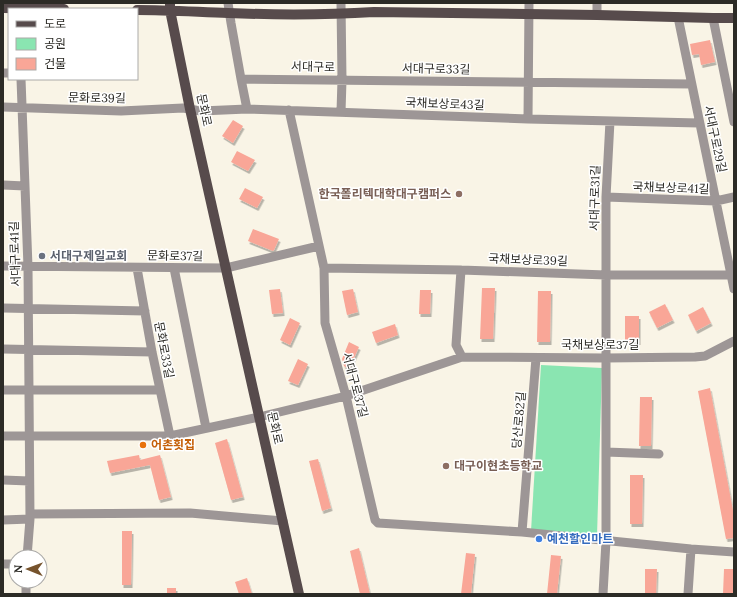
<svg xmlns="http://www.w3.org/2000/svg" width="737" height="597" viewBox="0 0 737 597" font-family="Lora,'Noto Sans KR',serif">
  <defs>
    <filter id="shadow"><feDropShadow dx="1.5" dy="3" stdDeviation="0" flood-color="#0004"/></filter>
  </defs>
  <rect width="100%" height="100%" fill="#f9f4e6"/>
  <path fill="#8ae5b1" d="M541,365L602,368L597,536L531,531Z"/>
  <path fill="#f9a697" filter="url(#shadow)" d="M710,40L715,62L701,65L699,54L692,55L690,44Z
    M233,120L243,126L233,143L222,136Z
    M237,151L255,160L248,171L231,162Z
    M245,188L263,197L257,208L239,199Z
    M253,229L279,239L274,250L273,251L248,241Z
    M482,288H495L493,339H480Z
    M280,289L283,313L272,314L269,290Z
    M353,289L358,312L347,315L342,291Z
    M420,290H431L430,314H419Z
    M538,291H551L550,342H537Z
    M665,304L673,320L657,328L649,312Z
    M703,307L711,323L696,331L688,315Z
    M625,316H639V342H625Z
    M290,318L300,323L290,345L280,340Z
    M395,324L398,335L376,343L372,332Z
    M349,342L359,347L349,369L344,366L342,359Z
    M298,359L308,364L298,385L288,381Z
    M710,388L734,516V538L726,539L698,391Z
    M640,397H652L651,446H639Z
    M227,439L243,497L231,500L215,443Z
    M139,455L140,460L160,455L171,497L159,500L150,465L110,473L107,461Z
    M318,459L331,508L322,511L309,461Z
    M630,475H643L642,524H630Z
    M122,531H132L131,585H122Z
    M359,548L370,594H360L350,551Z
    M466,553L475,554L471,594H461Z
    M551,555L561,556L557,594H547Z
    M645,569H657L656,594H645Z
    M724,569H734V594H723Z
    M247,578L252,594H239L235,582Z
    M167,588H176V594H167Z"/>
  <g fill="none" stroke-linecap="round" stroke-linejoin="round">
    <path stroke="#9d9696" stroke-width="9" d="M228,3L231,23L241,79L247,109
      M597,15V3
      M678,17L734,289
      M713,18L734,122
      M3,73H9
      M21,79L28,267L30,519L27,557
      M241,79L691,84
      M3,107L121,111L183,108L201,111L247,109L528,119L699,123
      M289,110L324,268L325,323L346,396L375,520L378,523L522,532L691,549L734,552
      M341,112L342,80L341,3
      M528,119L529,3
      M3,185L25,186
      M606,197L716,201L734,197
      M3,266L226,268L319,246
      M137,268L152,352L170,436
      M174,268L206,428
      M324,268L461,270L606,275H731
      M461,270L456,345L462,357
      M3,308L145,311
      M3,349L152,352
      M3,390H160
      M3,436H170L259,417L346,396L462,357L606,358L695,357L705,356L734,341
      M606,452L659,454
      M3,480L29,481
      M30,514L190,513L283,521
      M3,520L30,519
      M522,532L536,358
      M3,564H16
      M26,594V581
      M603,594L606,541V197L610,121
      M688,594L691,549"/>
    <path stroke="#574b4c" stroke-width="10" d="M170,3V10L190,109L299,594
      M3,8L64,9
      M137,10C167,10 198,12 228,13C277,15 326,15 374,12L597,15L713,18H734"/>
  </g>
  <g fill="#8d6e63" stroke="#fff" stroke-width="1.5">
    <circle cx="459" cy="194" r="4"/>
    <circle cx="446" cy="466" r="4"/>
  </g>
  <circle fill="#6b7280" stroke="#fff" stroke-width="1.5" cx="42" cy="256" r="4"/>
  <circle fill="#e8710a" stroke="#fff" stroke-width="1.5" cx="143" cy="445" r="4"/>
  <circle fill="#3f7fe0" stroke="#fff" stroke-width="1.5" cx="539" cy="539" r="4"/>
  <g text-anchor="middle" stroke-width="3" stroke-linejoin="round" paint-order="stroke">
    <g font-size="12" fill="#2c2b26" stroke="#fff">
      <text transform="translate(313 67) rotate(1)" y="4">서대구로</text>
      <text transform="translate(436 69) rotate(1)" y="4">서대구로33길</text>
      <text transform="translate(97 98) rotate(1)" y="4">문화로39길</text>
      <text transform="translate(445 104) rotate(2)" y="4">국채보상로43길</text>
      <text transform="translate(204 110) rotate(78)" y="4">문화로</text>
      <text transform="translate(715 139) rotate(78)" y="4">서대구로29길</text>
      <text transform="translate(671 188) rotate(2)" y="4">국채보상로41길</text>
      <text transform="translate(595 198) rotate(-89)" y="4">서대구로31길</text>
      <text transform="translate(15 254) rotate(-92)" y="4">서대구로41길</text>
      <text transform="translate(175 256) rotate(1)" y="4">문화로37길</text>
      <text transform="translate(528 260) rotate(2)" y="4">국채보상로39길</text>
      <text x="600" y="349">국채보상로37길</text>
      <text transform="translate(164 350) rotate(79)" y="4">문화로33길</text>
      <text transform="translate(355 385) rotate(75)" y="4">서대구로37길</text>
      <text transform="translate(519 420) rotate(-85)" y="4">당산로82길</text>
      <text transform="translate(275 428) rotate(77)" y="4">문화로</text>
    </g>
    <g font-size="12" font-weight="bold" fill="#785e54" stroke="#fff" text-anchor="end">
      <text x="451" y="198">한국폴리텍대학대구캠퍼스</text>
      <text x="454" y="470" text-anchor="start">대구이현초등학교</text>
    </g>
    <g font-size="12" font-weight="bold" fill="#5b616d" stroke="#fff" text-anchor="start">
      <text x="50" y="260">서대구제일교회</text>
    </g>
    <g font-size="12" font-weight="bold" fill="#c56008" stroke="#fff" text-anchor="start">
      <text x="151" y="449">어촌횟집</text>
    </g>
    <g font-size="12" font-weight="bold" fill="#366cbe" stroke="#fff" text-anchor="start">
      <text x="547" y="543">예천할인마트</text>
    </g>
  </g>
  <rect width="737" height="597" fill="none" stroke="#2c2b26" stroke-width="8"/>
  <rect x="8" y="8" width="130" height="72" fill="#ffffff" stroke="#abaaa8"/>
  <rect x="16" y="21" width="20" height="6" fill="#574b4c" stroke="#abaaa8"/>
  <text x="44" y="28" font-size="12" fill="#2c2b26">도로</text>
  <rect x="16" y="38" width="20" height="12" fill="#8ae5b1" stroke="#abaaa8"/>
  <text x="44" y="48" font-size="12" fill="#2c2b26">공원</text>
  <rect x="16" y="58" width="20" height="12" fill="#f9a697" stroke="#abaaa8"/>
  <text x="44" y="68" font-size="12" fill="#2c2b26">건물</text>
  <g transform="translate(28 569) rotate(271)"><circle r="19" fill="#ffffff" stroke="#abaaa8"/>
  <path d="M0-3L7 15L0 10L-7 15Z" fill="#76532c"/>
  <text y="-6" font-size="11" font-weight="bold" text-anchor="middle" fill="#2c2b26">N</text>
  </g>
</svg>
